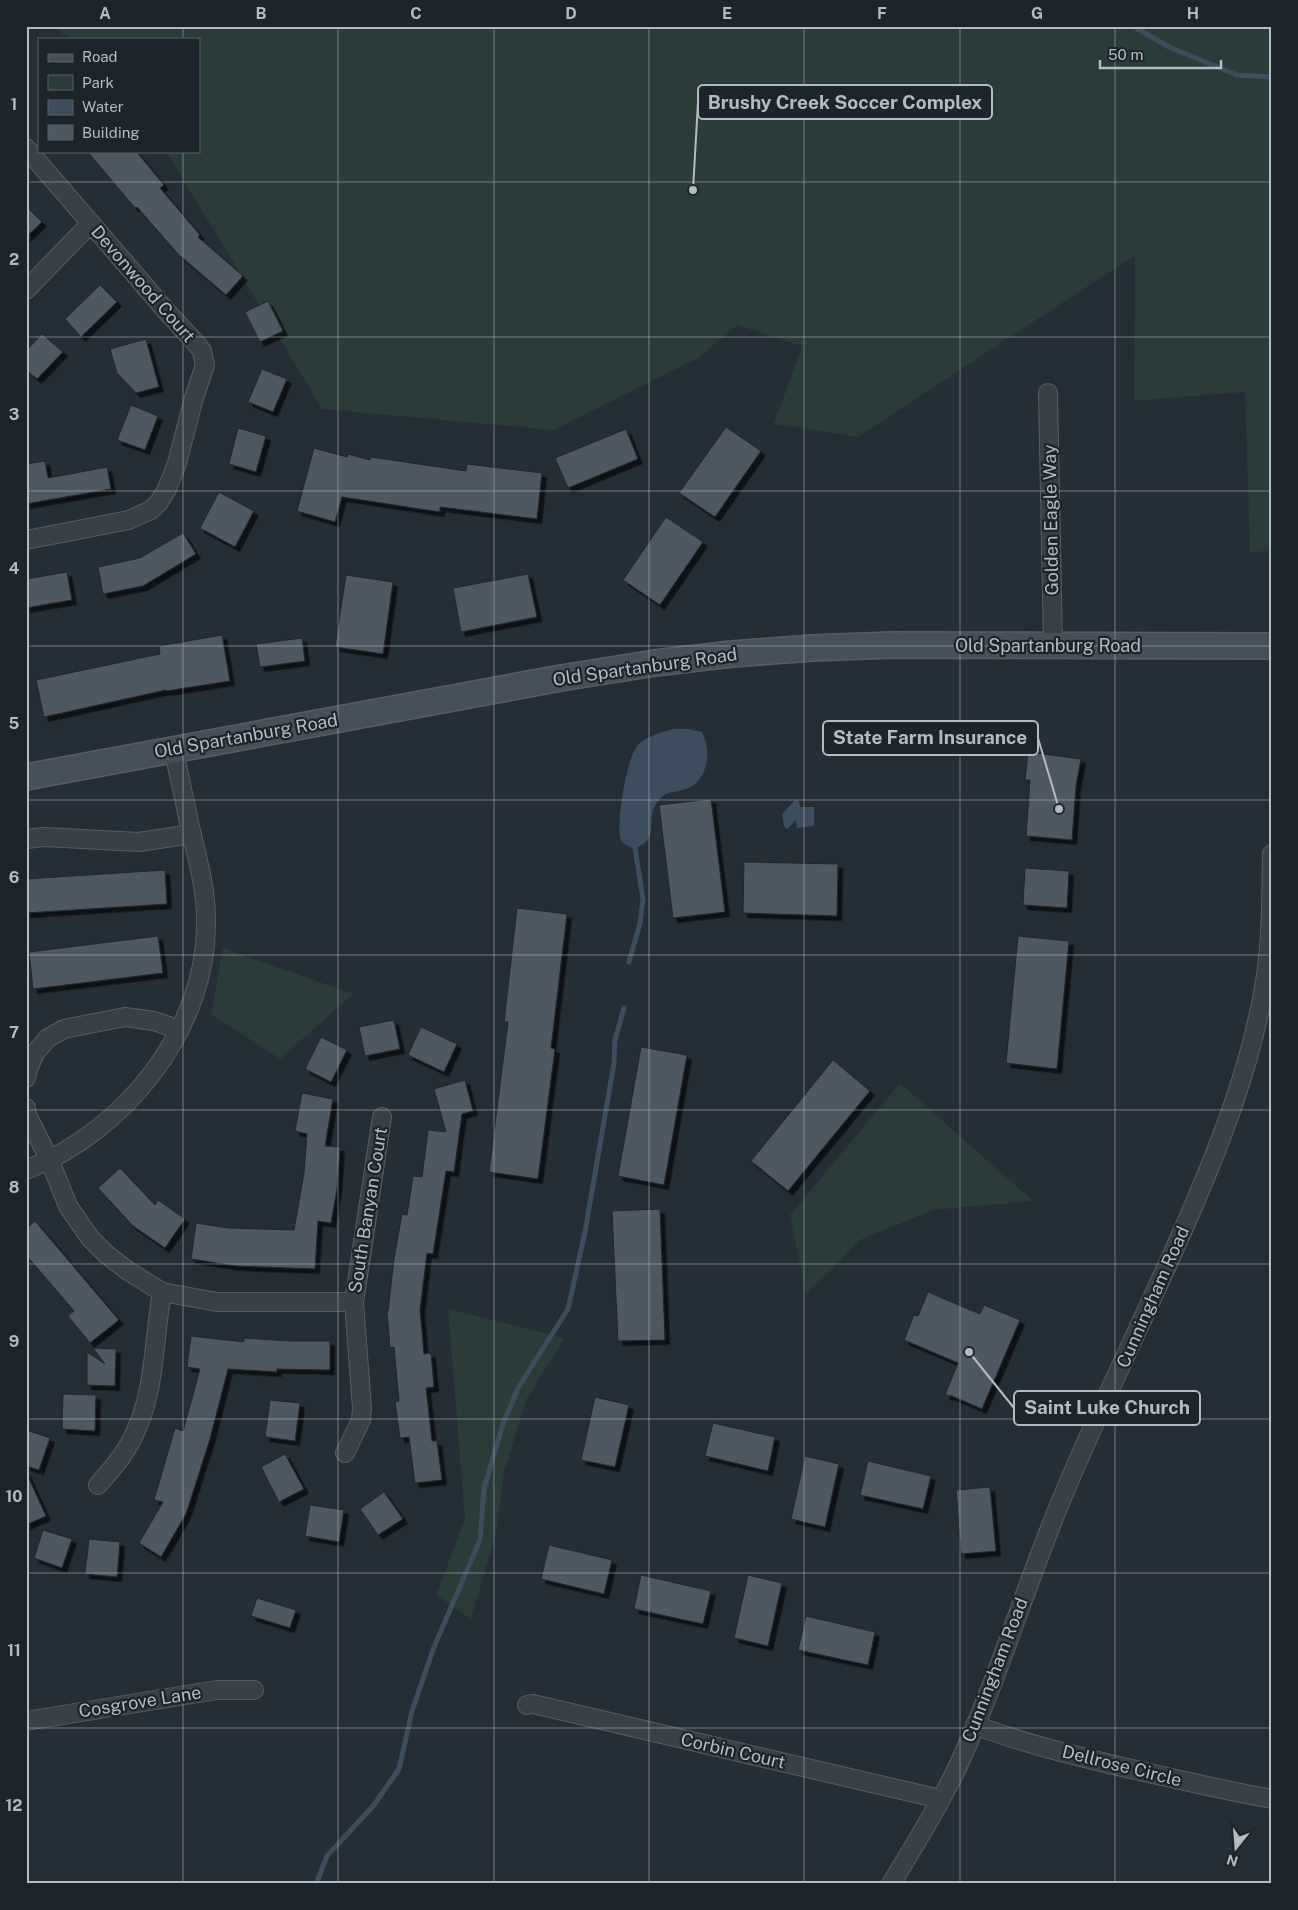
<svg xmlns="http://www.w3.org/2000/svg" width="1298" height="1910" viewBox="0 0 1298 1910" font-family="'Public Sans',sans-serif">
  <defs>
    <filter id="shadow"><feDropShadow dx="4.5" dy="4.5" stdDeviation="0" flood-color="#0009"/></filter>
  </defs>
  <rect width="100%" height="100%" fill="#242e37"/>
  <path fill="#293c3a" d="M54,26H1272V551L1250,552L1245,392L1134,401L1135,255L858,437L774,424L802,346L737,325L698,358L554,430L322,409L166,151H199V39H69Z
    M223,948L353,994L280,1059L211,1014Z
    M900,1083L1033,1201L933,1210L860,1240L806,1295L790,1215Z
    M448,1309L565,1338L526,1400L504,1472L497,1529L471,1619L436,1595L465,1519Z"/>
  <path fill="#3c4d5e" d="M673,729H688L702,732C712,750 708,782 686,789C672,794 666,789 656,804C645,820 662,838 634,849C629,846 624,845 621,840C615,826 627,756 638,745C647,736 662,732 673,729Z
    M795,800L799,801L800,807H814V826L797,828L796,820L787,829L784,826L782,814Z"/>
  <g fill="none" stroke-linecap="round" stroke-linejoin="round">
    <path stroke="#3c4d5e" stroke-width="5" d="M1133,26L1169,47L1237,75L1272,77
      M629,962L640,923L643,899L634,842
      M316,1884L327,1856L374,1805L399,1769L412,1711L434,1647L480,1540L484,1488L503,1424L518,1388L568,1309L585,1232L614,1063L615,1040L624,1008"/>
  </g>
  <path fill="#4d5962" stroke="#1f272e" filter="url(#shadow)" d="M87,151H136L164,185L160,188L200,235L198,237L243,276L226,295L178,254L137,207L135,208Z
    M26,206L42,222L26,237Z
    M100,285L117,302L81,337L65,319Z
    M268,301L283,331L260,342L245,312Z
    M42,334L63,352L37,379L26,370V351Z
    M146,339L159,387L136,393L117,373L110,349Z
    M262,369L287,379L273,412L248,402Z
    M131,405L158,416L145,450L117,440Z
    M726,427L761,451L715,517L679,493Z
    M238,428L266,436L256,472L229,464Z
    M626,429L638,459L568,488L555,458Z
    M314,448L347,457L348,454L370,460L371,457L466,471L467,464L542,473L537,519L440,507V512L342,497L335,522L297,511Z
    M45,461L48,478L107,467L111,489L26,504V464Z
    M219,492L254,511L235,547L200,528Z
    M666,517L703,542L660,605L623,580Z
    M183,533L196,554L143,586L103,594L98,567L140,558Z
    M67,572L72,600L26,608V579Z
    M528,574L537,617L461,632L453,588Z
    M346,575L393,582L383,654L335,647Z
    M222,635L230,681L166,691V690L44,717L36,680L160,654L159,646Z
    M302,638L305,661L260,667L256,644Z
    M1028,752L1081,759L1076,786L1072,840L1026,836L1030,780H1025Z
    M711,799L725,912L673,918L659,805Z
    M744,862L838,864L837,916L743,913Z
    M1025,868L1069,871L1067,908L1023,905Z
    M165,870L167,904L26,913V879Z
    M517,908L567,914L551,1048L555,1049L538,1179L489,1172L508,1022H504Z
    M158,936L163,973L33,989L29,952Z
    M1018,936L1069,941L1057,1069L1006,1063Z
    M394,1020L400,1049L365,1056L359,1027Z
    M421,1027L457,1044L444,1072L408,1055Z
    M321,1037L347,1050L331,1082L305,1069Z
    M641,1047L687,1055L664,1185L618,1176Z
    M833,1060L870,1091L788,1191L751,1161Z
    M465,1080L473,1111L462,1114L454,1172L446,1171L433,1254L427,1253L420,1310L424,1354L431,1353L434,1387L426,1388L432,1441H437L442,1480L415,1483L409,1437L400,1438L395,1402L399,1401L394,1347L390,1348L387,1311H388L394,1259L402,1214L407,1215L413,1176L422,1177L428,1130L446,1132L434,1089Z
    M302,1093L333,1099L325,1146L340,1147L337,1189L331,1223L318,1221L315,1269L236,1266L191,1259L196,1223L228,1228L294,1230L304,1173L307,1134L295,1131Z
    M120,1168L155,1205L158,1200L185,1219L165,1248L133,1226L98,1188Z
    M660,1209L665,1340L618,1341L612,1211Z
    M35,1221L119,1320L90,1343L68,1316L74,1311L26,1255V1229Z
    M928,1292L980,1314L984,1305L1020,1320L982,1409L952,1396L945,1395L958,1363L904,1340L914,1315L918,1316Z
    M191,1336L244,1342V1338L291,1341H330V1370L277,1369V1372L228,1369L210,1439L186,1514L161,1557L139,1543L163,1502L154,1500L175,1428L183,1431L200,1369L187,1367Z
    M93,1348L116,1349L115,1386L87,1385V1352L105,1364Z
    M63,1394L96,1395L95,1431L62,1429Z
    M595,1397L629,1405L615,1467L581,1460Z
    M270,1400L300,1403L295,1441L265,1437Z
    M713,1423L775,1437L768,1471L705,1456Z
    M26,1430L50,1438L39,1470L26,1466Z
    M285,1454L304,1489L279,1502L261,1467Z
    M805,1456L839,1464L825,1527L791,1519Z
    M868,1461L931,1476L923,1509L860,1495Z
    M26,1472L46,1516L26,1525Z
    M990,1487L996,1551L961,1554L956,1490Z
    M384,1492L403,1519L378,1535L360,1509Z
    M310,1505L344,1510L339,1542L305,1536Z
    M43,1530L72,1539L62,1568L34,1558Z
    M89,1539L120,1542L117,1577L85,1574Z
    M549,1545L612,1560L604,1594L541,1579Z
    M641,1575L711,1591L703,1624L634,1609Z
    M748,1575L782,1583L768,1646L734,1638Z
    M257,1598L296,1610L290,1628L251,1616Z
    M806,1616L875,1632L868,1665L798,1650Z"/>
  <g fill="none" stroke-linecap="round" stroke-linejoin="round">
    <g stroke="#565e65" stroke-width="20">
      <path id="minor" d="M26,148L168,313L194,341L202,351L205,365L194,398L177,463L167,489L159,502L151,510L129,520L26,540
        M26,290L91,223
        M1048,393L1053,646
        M26,839L44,837L139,842L192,834
        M26,1078L28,1069L35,1053L48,1038L64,1029L125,1017L154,1021L180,1030
        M26,1108L27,1115L50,1161L68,1206L90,1238L106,1254L128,1271L162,1292L217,1302H354
        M26,1170C124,1132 208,1029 206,920C206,889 198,861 191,831C185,804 180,777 173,749
        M345,1453L361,1420L362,1408L354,1302L382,1117
        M98,1485C110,1471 124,1456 132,1439C156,1393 153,1342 162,1292
        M527,1705L533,1704L940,1799
        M26,1721L217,1690H254
        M975,1725C1022,1743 1072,1755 1122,1767C1172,1778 1221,1790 1272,1799
        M891,1884C914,1846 938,1808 957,1768C997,1682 1024,1590 1060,1503C1100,1406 1148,1311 1190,1214C1221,1142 1249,1070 1263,993C1272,947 1271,900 1272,854"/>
    </g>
    <g stroke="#565e65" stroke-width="28">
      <path id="secondary" d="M26,777L561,678L655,663L732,654L812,648L892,645L1272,646"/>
    </g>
    <use href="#minor" stroke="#384048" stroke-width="18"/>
    <use href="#secondary" stroke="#46505a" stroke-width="25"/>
  </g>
  <path fill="none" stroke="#b3bbc4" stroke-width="1" stroke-opacity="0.55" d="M183,26V39M338,26V1884M494,26V1884M649,26V1884M804,26V1884M960,26V1884M1115,26V1884M183,151V1884M26,182H1272M26,337H1272M26,491H1272M26,646H1272M26,800H1272M26,955H1272M26,1110H1272M26,1264H1272M26,1419H1272M26,1573H1272M26,1728H1272"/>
  <g text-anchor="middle" stroke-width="4.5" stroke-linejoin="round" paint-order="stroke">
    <g font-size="18" fill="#b3bbc4" stroke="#1d252c">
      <text transform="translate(143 284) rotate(49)" y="6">Devonwood Court</text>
      <text transform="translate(1051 520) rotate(-91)" y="6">Golden Eagle Way</text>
      <text x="1048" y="652">Old Spartanburg Road</text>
      <text transform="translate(645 667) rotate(-8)" y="6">Old Spartanburg Road</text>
      <text transform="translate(246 736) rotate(-10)" y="6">Old Spartanburg Road</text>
      <text transform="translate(368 1210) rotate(-81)" y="6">South Banyan Court</text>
      <text transform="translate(1153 1297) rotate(-66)" y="6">Cunningham Road</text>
      <text transform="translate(995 1670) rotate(-69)" y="6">Cunningham Road</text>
      <text transform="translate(140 1702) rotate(-9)" y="6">Cosgrove Lane</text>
      <text transform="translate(733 1751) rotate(13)" y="6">Corbin Court</text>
      <text transform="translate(1122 1766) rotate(14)" y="6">Dellrose Circle</text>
    </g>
  </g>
  <path fill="none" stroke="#b3bbc4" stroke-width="2" d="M693 190L698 102M1059 809L1038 738M969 1352L1014 1408"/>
  <g fill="#b3bbc4" stroke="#1d252c" stroke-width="2">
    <circle cx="693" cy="190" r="5"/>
    <circle cx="1059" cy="809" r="5"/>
    <circle cx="969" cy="1352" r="5"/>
  </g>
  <g fill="#1d252c" stroke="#b3bbc4" stroke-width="2">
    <rect x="698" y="85" width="294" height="34" rx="5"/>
    <rect x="823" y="721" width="215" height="34" rx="5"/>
    <rect x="1014" y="1391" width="186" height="34" rx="5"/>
  </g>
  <g font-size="19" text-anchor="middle" font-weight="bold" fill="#b3bbc4">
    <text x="845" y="109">Brushy Creek Soccer Complex</text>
    <text x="930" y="744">State Farm Insurance</text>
    <text x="1107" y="1414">Saint Luke Church</text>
  </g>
  <rect width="1298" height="1910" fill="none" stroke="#1d252c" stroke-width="55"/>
  <rect x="38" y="38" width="162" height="115" fill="#1d252c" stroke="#596169"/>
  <rect x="48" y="54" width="25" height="8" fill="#46505a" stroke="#596169"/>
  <text x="82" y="62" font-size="15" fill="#b3bbc4">Road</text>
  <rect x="48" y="75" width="25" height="15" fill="#293c3a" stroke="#596169"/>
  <text x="82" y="88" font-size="15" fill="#b3bbc4">Park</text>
  <rect x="48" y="100" width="25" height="15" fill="#3c4d5e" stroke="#596169"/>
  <text x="82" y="112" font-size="15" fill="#b3bbc4">Water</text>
  <rect x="48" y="125" width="25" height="15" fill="#4d5962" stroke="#596169"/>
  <text x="82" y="138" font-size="15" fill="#b3bbc4">Building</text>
  <g transform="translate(1236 1848) rotate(197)" stroke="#1d252c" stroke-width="4" paint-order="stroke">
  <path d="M0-4L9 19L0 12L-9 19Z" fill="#b3bbc4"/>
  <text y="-8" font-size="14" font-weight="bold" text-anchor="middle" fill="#b3bbc4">N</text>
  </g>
  <path d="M1100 60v8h121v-8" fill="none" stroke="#b3bbc4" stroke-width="2.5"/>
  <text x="1108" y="60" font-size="15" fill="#b3bbc4" stroke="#1d252c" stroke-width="4" paint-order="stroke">50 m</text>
  <rect x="28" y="28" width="1242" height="1854" fill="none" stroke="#b3bbc4" stroke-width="2"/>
  <g font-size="16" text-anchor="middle" font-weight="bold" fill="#b3bbc4">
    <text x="105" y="19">A</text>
    <text x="261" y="19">B</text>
    <text x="416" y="19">C</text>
    <text x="571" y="19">D</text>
    <text x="727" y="19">E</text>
    <text x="882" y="19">F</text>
    <text x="1037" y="19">G</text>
    <text x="1193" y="19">H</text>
    <text x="14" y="110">1</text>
    <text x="14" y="265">2</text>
    <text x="14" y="420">3</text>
    <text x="14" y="574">4</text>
    <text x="14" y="729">5</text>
    <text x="14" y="883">6</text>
    <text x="14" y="1038">7</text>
    <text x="14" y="1193">8</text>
    <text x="14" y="1347">9</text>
    <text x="14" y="1502">10</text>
    <text x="14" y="1656">11</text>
    <text x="14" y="1811">12</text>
  </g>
</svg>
